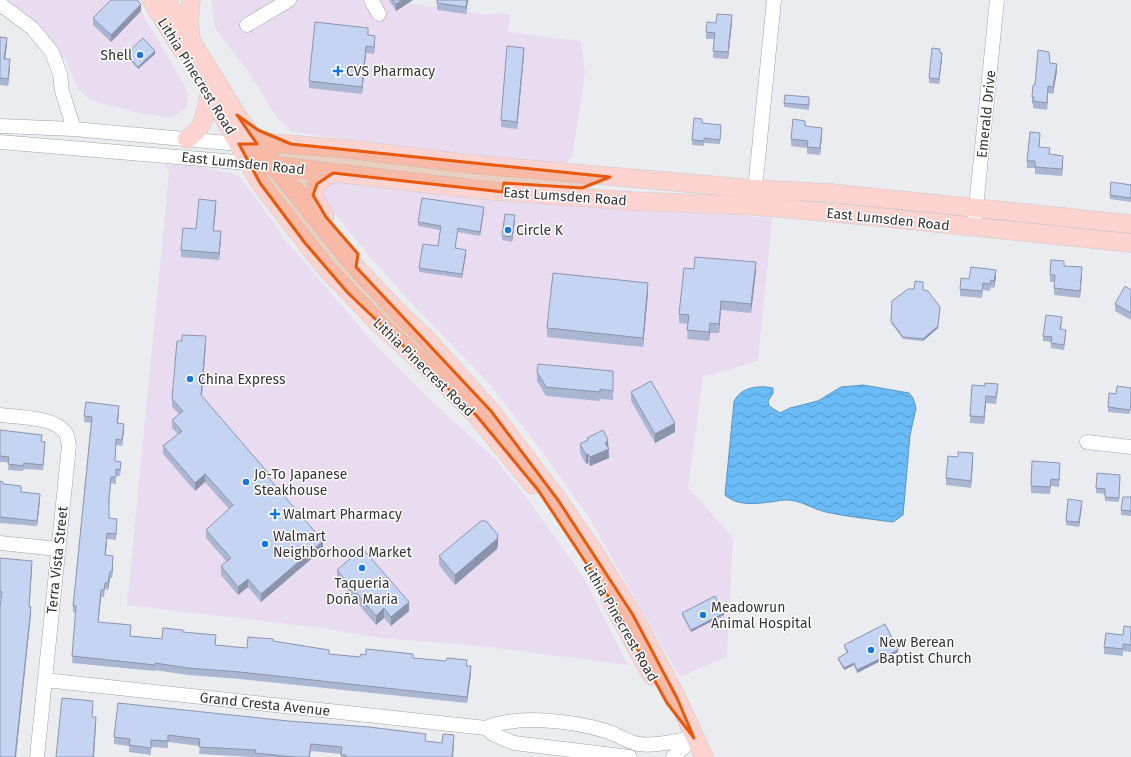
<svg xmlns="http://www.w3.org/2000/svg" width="1131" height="757" viewBox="0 0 1131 757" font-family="'Fira Sans',sans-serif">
  <defs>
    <pattern id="water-waves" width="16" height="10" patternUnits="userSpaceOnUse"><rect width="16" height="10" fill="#6abcf9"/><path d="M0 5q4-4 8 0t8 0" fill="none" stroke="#589aca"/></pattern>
  </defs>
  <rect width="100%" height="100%" fill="#eaecf0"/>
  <path fill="#eadcf0" d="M4,0H135L187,90L188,100L185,109L171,118L135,112L90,100L77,88L65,57L61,58L44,30L22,12Z
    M211,0H387L490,15L498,13L510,14L508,32L581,41L585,73L572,157L565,164L504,160L292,132L278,119L249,73L215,28Z
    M165,164L195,166L239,175L285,239L371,340L438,407L493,457L527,498L584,578L628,665L480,646L379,638L329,629L127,605L169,173V170L165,167Z
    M334,179L772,218L758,361L703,377L688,487L733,538L727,657L680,677L588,516L538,446L488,382L416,308L368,255L342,222L324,202L322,190Z"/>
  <path fill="url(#water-waves)" stroke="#5a94bf" d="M863,385L909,393L913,398L916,408L910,435L903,515L893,522C871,519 848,517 826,512C812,509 800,499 784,500C767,502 740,509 725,495L734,402C740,387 759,385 773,388V393L768,401L769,406L780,413L790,408L818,401L841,387Z"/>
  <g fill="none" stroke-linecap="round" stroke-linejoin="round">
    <g stroke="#a1a3a7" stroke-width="15">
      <path id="minor" d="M371,0L379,14
        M0,4L32,28L52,52L60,74L62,91L74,129
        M247,25L289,0
        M0,126L74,129L239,144
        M0,142L248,163
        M754,199L774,0
        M974,227L997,0
        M0,415C17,417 54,417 65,432C68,436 68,441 69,446L37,757
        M1087,442L1131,447
        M0,543L58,549
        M45,680L486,728C517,714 574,721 606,731C617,734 627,742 639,744C656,747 677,740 694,738
        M486,728L493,734L514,743L630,757
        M673,757L694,738"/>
    </g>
    <g stroke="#cacacb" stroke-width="19">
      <path id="major" d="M151,0L182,50
        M166,0L237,115L257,144L356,267L400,314L424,336L491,411L558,500L594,552L633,615L677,698L704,757
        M191,0L189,23L191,39
        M216,104L260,183L324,266L377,322L445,384L476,415L533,485
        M187,139C205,128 206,112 209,93
        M250,144L272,143L348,149L471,164L755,189L831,193L1131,224
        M269,165L480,190L632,201L753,206L869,216L1131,243
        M325,215C310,195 309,185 333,173
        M610,599L652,676"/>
    </g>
    <use href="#minor" stroke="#fff" stroke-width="14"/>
    <use href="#major" stroke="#fdd3cf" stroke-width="18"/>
  </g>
  <path fill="#aab6d2" d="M389,0H413L396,11Z
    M468,0L466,14L437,10V3Z
    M141,11L111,42L93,25V18Z
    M732,22L728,59L713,58L714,39H706V32L716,23Z
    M368,35L375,42L374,54L366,53L362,94L309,88V81Z
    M0,37L7,44L5,59L10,66L8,86L0,85Z
    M940,53L942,58L939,84L929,83V78Z
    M126,54H155L138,69L126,56Z
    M524,55L517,129L501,127V120Z
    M1050,63L1057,71L1053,94L1048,93L1047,110L1033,108V104H1032V97L1035,85Z
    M809,101V110L784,107V103Z
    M702,123L721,130L720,144L704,143V146L692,145V140Z
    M805,126L822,135L820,155L807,154V148L791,146V139Z
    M1040,140L1039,147L1050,154L1063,163L1062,176L1035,174V168H1027V161Z
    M1131,185V202L1110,199V195Z
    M216,208L213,231L221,239L219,260L181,257V250L196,229Z
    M484,211L480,236L458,232L455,249L466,254L462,278L419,272V268L438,246L440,230L418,226V222Z
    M515,220L512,242L502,240V236Z
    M1064,266L1082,274L1080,298L1054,295V282H1050V275Z
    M694,269L756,271L751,313L721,310L719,333H710L709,341L687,339L688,324L679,323V314Z
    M996,277L994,288L991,287L990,291L983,290L982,298L960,296V289L969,279Z
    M923,290L938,328L923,341L903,339L891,323L892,301Z
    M1131,290V320L1115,311V304Z
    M648,293L643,347L547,337V328Z
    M1062,322L1061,329L1066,335L1064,350L1051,348V342L1043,341V336Z
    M182,341L206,344L202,396L269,479L323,549L261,602L248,587L238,595L221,575V566L227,562L206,538V530L229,509L205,482L195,491L163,454V446L178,434L172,428V420L179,414L172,407V399Z
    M613,371V400L600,399V401L546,396L537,381V372Z
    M972,385L998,391L996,404L986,403L984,424L970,423Z
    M1131,388L1130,414L1108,412V407L1116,394Z
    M631,392L675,432L655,443L631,401Z
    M119,412L118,423L124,430L122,446L116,445L115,461L121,468L120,476H116V484L111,483L109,505V518L117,525L116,540L107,539L106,556L113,563L112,578H110L108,590L105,589L104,597H101L98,622L130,636L162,639L183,632L215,645L247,648L273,641L329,654L360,657L413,658L467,666L471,673L467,703L240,679L188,675L155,670V671L72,663L76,613L73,612V606L91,423L84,422V416Z
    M0,430L42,441L45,447L43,470L24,469L23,471L8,470L9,462H0Z
    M587,438L608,448L609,458L590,466L588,463L586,464L580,453V444L587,440Z
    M958,457L973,460L971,488L946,485V478Z
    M1060,470L1059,487L1051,486L1050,494L1031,493V486Z
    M1120,480L1119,502L1105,501V494L1096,493V488Z
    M0,481L3,484L40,500L37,526L0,523Z
    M1131,497V516L1121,515V510Z
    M1082,506L1079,527L1066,525V521Z
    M498,544L497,549L455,585L439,565V556Z
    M0,558L32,567L29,607L31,614L0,598Z
    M337,570L409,611L391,626L384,618L376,625L337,579Z
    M682,613L724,615L691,632L682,615Z
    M1131,627V652L1123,651V656L1104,654V647L1123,635Z
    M844,645L898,652L857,673L854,665L844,670L838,660V658L847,653L844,647Z
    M118,703L426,741L442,743L454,742L453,757H341V754L311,751L310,757H252L199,754L200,746L168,742V748L151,747V755L129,752V746L114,744V737Z"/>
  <path fill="#8b94ab" d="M402,0H413L396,11V4Z
    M467,0H468L466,14V7Z
    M141,4V11L111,42V35Z
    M732,15V22L728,59V52Z
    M375,36V42L374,54V47Z
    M7,38V44L4,66V59Z
    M366,46V53L362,94V87Z
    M524,48V55L517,129V122Z
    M155,51V54L138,69V67Z
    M942,53V58L939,84V79Z
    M10,59V66L8,86V79Z
    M1057,64V71L1053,94V87Z
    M1048,86V93L1047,110V103Z
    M822,128V135L820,155V148Z
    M1063,156V163L1062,176V169Z
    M216,201V208L213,238V231Z
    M484,207V211L480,236V232Z
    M515,215V220L512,242V237Z
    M221,231V239L219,260V253Z
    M466,250V254L462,278V274Z
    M756,262V271L751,313V304Z
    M1082,267V274L1080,298V291Z
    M996,270V277L994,288V281Z
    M648,283V293L643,347V338Z
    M721,301V310L719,333V324Z
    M940,307L938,328L923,341V339Z
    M710,323V333L709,341V332Z
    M206,336V344L201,404V395Z
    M986,396V403L984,424V417Z
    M119,406V412L117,430V423Z
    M675,423V432L655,443V434Z
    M124,424V430L122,446V440Z
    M608,440L609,458L590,466V457Z
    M973,453V460L971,488V481Z
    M588,454V463L586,464V455Z
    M205,474V482L195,491V483Z
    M40,494V500L37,526V521Z
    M1082,501V506L1079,527V522Z
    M107,533V539L105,562V555Z
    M498,535V544L497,549L455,585V575Z
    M323,541V549L261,602V594Z
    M113,556V563L112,578V572Z
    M32,561V567L29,613V607Z
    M110,572V578L108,590V583Z
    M248,579V587L238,595V587Z
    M101,590V597L98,628V622Z
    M409,602V611L391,626V617Z
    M31,607V614L16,757H15Z
    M384,608V618L376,625V616Z
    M724,613V615L691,632V630Z
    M898,650V652L857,673V670Z
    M854,663V665L844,670V668Z
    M471,666V673L467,703V697Z
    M96,717V724L94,757H93Z
    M454,735L453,757H452Z"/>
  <path fill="#c6d4f4" stroke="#8b94ab" d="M111,0H137L141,4L111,35L93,18Z
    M393,0H402L396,4Z
    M437,0H467L466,7L437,3Z
    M717,14L732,15L728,52L713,51L715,33L706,32L707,22L716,23Z
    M315,22L368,28V35L375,36L374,47L366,46L362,87L309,81Z
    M0,37L7,38L4,59H10L8,79L0,78Z
    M143,38L155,51L138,67L126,54Z
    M507,46L524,48L517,122L501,120Z
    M932,48L940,49V53H942L939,79L929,78Z
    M1038,50L1049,52L1050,63L1057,64L1053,87L1048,86L1047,103L1033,101L1034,97H1032L1033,85H1035Z
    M785,95L809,97V105L784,103Z
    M694,118L702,119V123L721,125L720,140L704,138V141L692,140Z
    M793,119L805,121V126L822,128L820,148L807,147L808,141L791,139Z
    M1030,132L1040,133L1039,147L1050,148L1049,154L1063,156L1062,169L1035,167V161H1027Z
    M1111,182L1131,185V198L1110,195Z
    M422,198L484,207L480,232L458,228L455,248L466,250L462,274L419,268L423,244L438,246L441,226L418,222Z
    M199,199L216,201L213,231H221L219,253L181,250L183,228L196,229Z
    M505,214L515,215L512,237L502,236Z
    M695,257L756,262L751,304L721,301L719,324L710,323L709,332L687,330L689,315L679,314L684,268L694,269Z
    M1051,260L1064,261V266L1082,267L1080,291L1054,288L1055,275H1050Z
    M971,267L996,270L994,281L991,280L990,284L983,283L982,291L960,289L961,278L969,279Z
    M553,273L648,283L643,338L547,328Z
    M915,281L923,282V290L928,291L940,307L938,326L923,339L903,337L891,321L892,301L908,289H914Z
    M1125,286L1131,290V313L1115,304Z
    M1046,315L1062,317L1060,329L1066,330L1064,345L1051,343L1052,337L1043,336Z
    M182,335L206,336L201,395L269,474L267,476L323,541L261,594L248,579L238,587L221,566L231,558L206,530L233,505L205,474L195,483L163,446L182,431L172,420L183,411L172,399L177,341H182Z
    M538,364L613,371V391L600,389V392L546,387L537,372Z
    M651,381L675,423L655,434L631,392Z
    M985,383L998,384L996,397L986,396L984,417L970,416L972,385L985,386Z
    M1117,386L1131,388V403L1130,410L1108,407L1109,393L1116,394Z
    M86,402L119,406L117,423L124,424L122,440L116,439L115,461L121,462L120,470L116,469V477H111L109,499V518L117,519L116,534L107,533L105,555L113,556L112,572H110L108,583H105L104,590H101L98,622L131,625L130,636L162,639L163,628L183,630V632L216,635L215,645L247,648L248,637L273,639V641L329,650V654L360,657L361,654L366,655V649L413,654V658L446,661L447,658L467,660L466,666H471L467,697L240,672L188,668L155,663V665L72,656L76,606H73L75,587L92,417L84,416Z
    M0,430L42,435L41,441L45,442L43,465L24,463L23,466L8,464L9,457L0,456Z
    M603,430L608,440L605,443L609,449L590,457L588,454L586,455L580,444L588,440L587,438Z
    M958,452L973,453L971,481L946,478L948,456L958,457Z
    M1032,461L1060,463L1059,480L1051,479L1050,487L1031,486Z
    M1097,473L1120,475L1119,498L1105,497V489L1096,488Z
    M0,481L3,482V484L21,486V492L40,494L37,521L0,517Z
    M1123,497H1131V511L1121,510Z
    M1068,499L1082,501L1079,522L1066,521Z
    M481,521H486L498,535L497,539L455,575L439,556Z
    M362,548L409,602L391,617L384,608L376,616L337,570Z
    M0,558L32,561L29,607H31L15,757H0V607L2,592L0,591Z
    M715,596L724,613L691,630L682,613Z
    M885,624L898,650L857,670L854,663L844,668L838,658L848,652L844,645Z
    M1124,626L1131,627V645L1123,644V649L1104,647L1106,633L1123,635Z
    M62,698L93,701L92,717H96L93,757H56Z
    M118,703L288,721L369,727L426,734L425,741L442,743L443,734L454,735L452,757H346V755H341L342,747L311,744L309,757H295L255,753L256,750L199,747L200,739L168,735V741L151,740V748L129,745L130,739L114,737Z"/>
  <path fill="#e8590c" fill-opacity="0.2" stroke="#e8590c" stroke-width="3" stroke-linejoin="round" d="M237,115L258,130L291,144L610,177L582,188L504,183L503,192L333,173L317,184L313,195L326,217L358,254L356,267L491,411L558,500L633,615L677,698L694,738L667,703L612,602L538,490L476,415L348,293L305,243L260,183L239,144H257Z"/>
  <g fill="#1875de" stroke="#fff" stroke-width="1.5">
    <circle cx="140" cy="55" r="4"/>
    <path d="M336 65h4v4h4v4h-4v4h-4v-4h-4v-4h4z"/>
    <circle cx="508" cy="230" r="4"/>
    <circle cx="190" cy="379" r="4"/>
    <circle cx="246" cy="482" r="4"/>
    <path d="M273 508h4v4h4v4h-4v4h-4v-4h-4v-4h4z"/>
    <circle cx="265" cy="544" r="4"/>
    <circle cx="362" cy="568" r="4"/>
    <circle cx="703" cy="615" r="4"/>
    <circle cx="871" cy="650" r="4"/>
  </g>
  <g text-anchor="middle" stroke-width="3" stroke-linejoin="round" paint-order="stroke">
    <g font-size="14" fill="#353537" stroke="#fff" text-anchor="start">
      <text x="132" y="60" text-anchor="end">Shell</text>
      <text x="346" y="76">CVS Pharmacy</text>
      <text x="516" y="235">Circle K</text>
      <text x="198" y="384">China Express</text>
      <text x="254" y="479">Jo-To Japanese<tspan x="254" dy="16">Steakhouse</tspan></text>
      <text x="283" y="519">Walmart Pharmacy</text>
      <text x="273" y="541">Walmart<tspan x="273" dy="16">Neighborhood Market</tspan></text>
      <text x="362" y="588" text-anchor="middle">Taqueria<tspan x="362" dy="16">Doña Maria</tspan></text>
      <text x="711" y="612">Meadowrun<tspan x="711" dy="16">Animal Hospital</tspan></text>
      <text x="879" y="647">New Berean<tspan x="879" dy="16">Baptist Church</tspan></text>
    </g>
    <g font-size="14" fill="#353537" stroke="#fff">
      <text transform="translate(197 76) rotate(58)" y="5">Lithia Pinecrest Road</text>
      <text transform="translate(986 114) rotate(-84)" y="5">Emerald Drive</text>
      <text transform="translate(243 163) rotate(6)" y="5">East Lumsden Road</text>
      <text transform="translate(565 196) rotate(4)" y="5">East Lumsden Road</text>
      <text transform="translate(888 219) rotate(6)" y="5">East Lumsden Road</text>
      <text transform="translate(424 367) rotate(44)" y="5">Lithia Pinecrest Road</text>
      <text transform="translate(57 560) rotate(-84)" y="5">Terra Vista Street</text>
      <text transform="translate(621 622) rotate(60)" y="5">Lithia Pinecrest Road</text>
      <text transform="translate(265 704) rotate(6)" y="5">Grand Cresta Avenue</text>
    </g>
  </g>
</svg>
